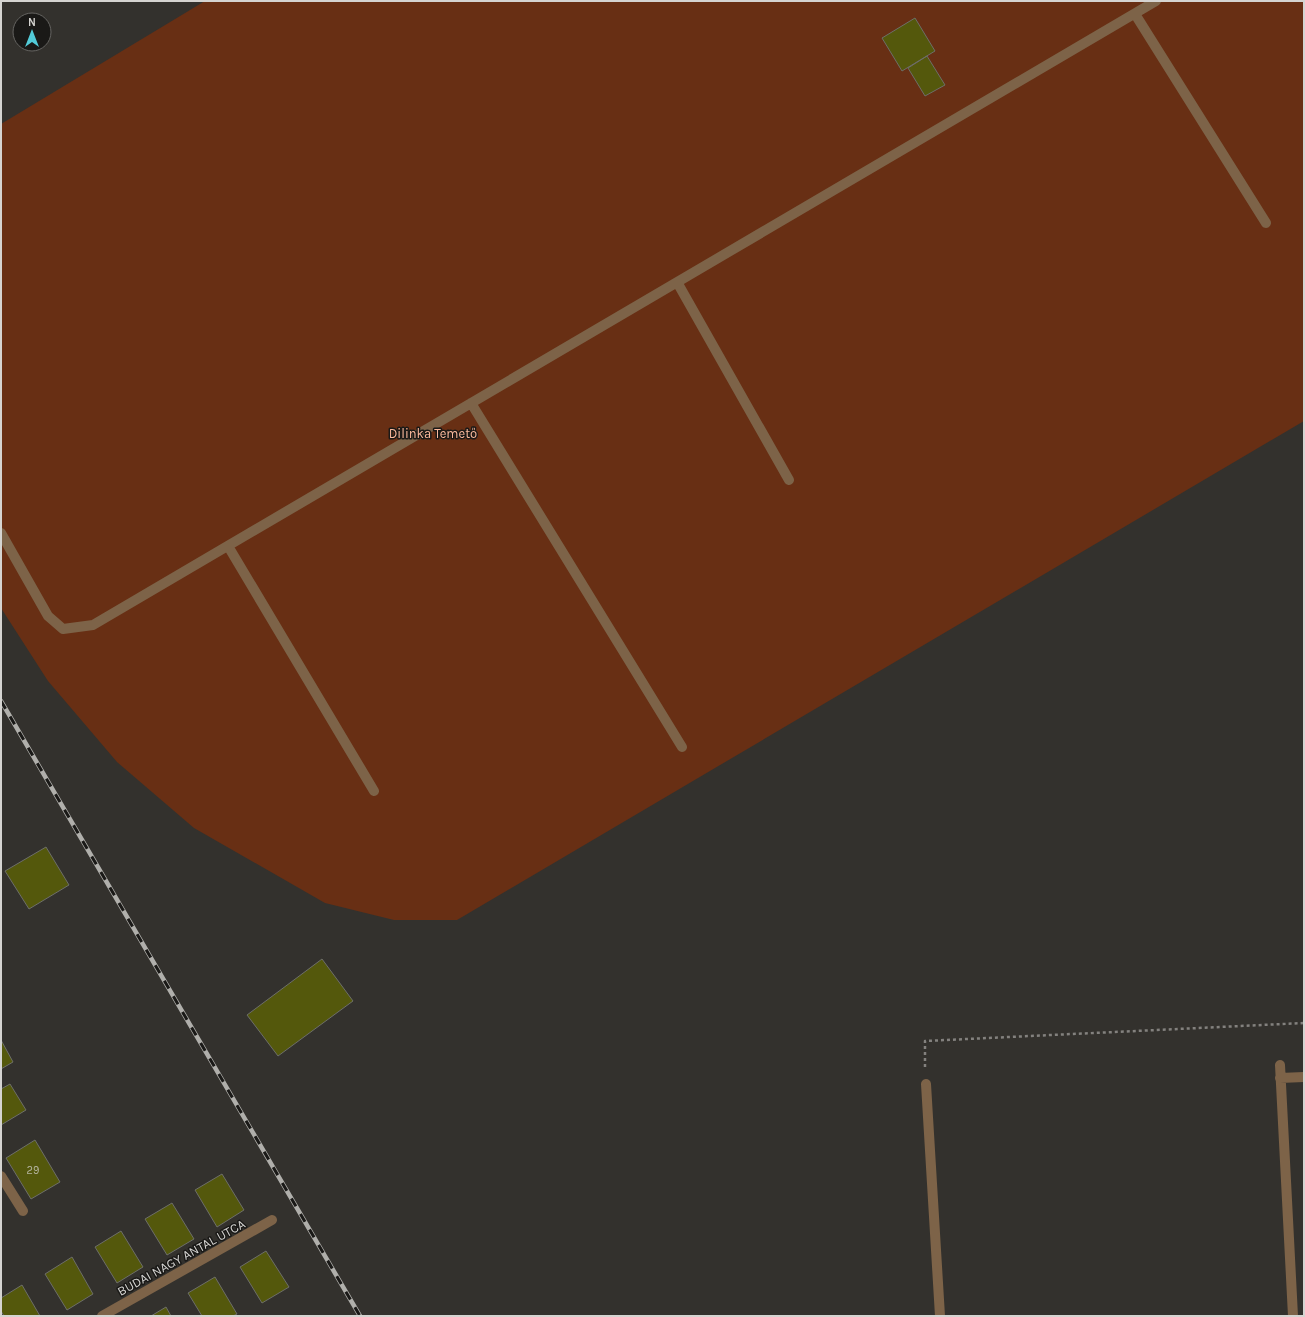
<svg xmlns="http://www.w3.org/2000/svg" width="1305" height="1317" viewBox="0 0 1305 1317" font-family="Karla,sans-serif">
  <rect width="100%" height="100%" fill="#33312d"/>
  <path fill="#682f14" d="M205,1H1304V421L457,920H394L325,903L194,828L117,762L48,681L1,608V124Z"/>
  <path fill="#54580c" stroke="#6d6e69" d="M915,18L935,51L902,71L882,38Z
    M927,56L945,85L925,96L908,68Z
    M46,847L69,885L29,909L5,871Z
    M322,959L353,1001L278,1056L247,1015Z
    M1,1040L13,1062L1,1069Z
    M10,1084L26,1110L1,1125V1089Z
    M35,1140L60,1182L31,1199L6,1158Z
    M222,1174L244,1210L217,1227L195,1190Z
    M172,1203L194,1239L167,1255L145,1219Z
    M121,1231L143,1267L117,1283L95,1247Z
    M266,1251L289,1287L262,1303L240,1267Z
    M72,1257L93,1294L67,1310L45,1274Z
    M215,1277L237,1314L233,1316H202L188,1293Z
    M22,1285L40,1316H4L1,1311V1298Z
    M166,1307L171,1316H151Z"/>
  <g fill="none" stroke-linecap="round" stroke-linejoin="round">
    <path stroke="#83817e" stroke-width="2.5" stroke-dasharray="3 3" stroke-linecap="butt" d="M925,1067V1041L1304,1023"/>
    <path stroke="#7d6348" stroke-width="10" d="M1135,14L1266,223
      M677,282L789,480
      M471,403L682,747
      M1,533L48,616L63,629L93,625L1156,1
      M228,546L374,791
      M1280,1065L1293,1316
      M1280,1078L1304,1077
      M926,1084L940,1316
      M1,1176L23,1211
      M102,1316L272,1220"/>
    <g stroke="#b0afab" stroke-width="4.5">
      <path id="rail" d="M1,701L360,1316"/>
    </g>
    <use href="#rail" stroke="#1a1917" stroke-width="3" stroke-dasharray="9" stroke-linecap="butt"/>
  </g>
  <g text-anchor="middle" stroke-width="3" stroke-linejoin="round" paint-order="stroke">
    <g font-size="11" fill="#b5b5a0">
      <text x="33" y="1174">29</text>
    </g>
    <g font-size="13" fill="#fdba9d" stroke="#1a1917">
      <text x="433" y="438">Dilinka Temető</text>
    </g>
    <g font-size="13" fill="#d5d4d1" stroke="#1a1917">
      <text transform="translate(181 1257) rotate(-29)" y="5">BUDAI NAGY ANTAL UTCA</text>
    </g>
  </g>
  <rect width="1305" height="1317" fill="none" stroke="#d5d4d1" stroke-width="4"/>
  <g transform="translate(32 32)"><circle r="19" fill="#1a1917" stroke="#656461"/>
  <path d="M0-3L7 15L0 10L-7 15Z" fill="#52cbd8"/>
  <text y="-6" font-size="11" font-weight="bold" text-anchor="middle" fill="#d5d4d1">N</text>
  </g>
</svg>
